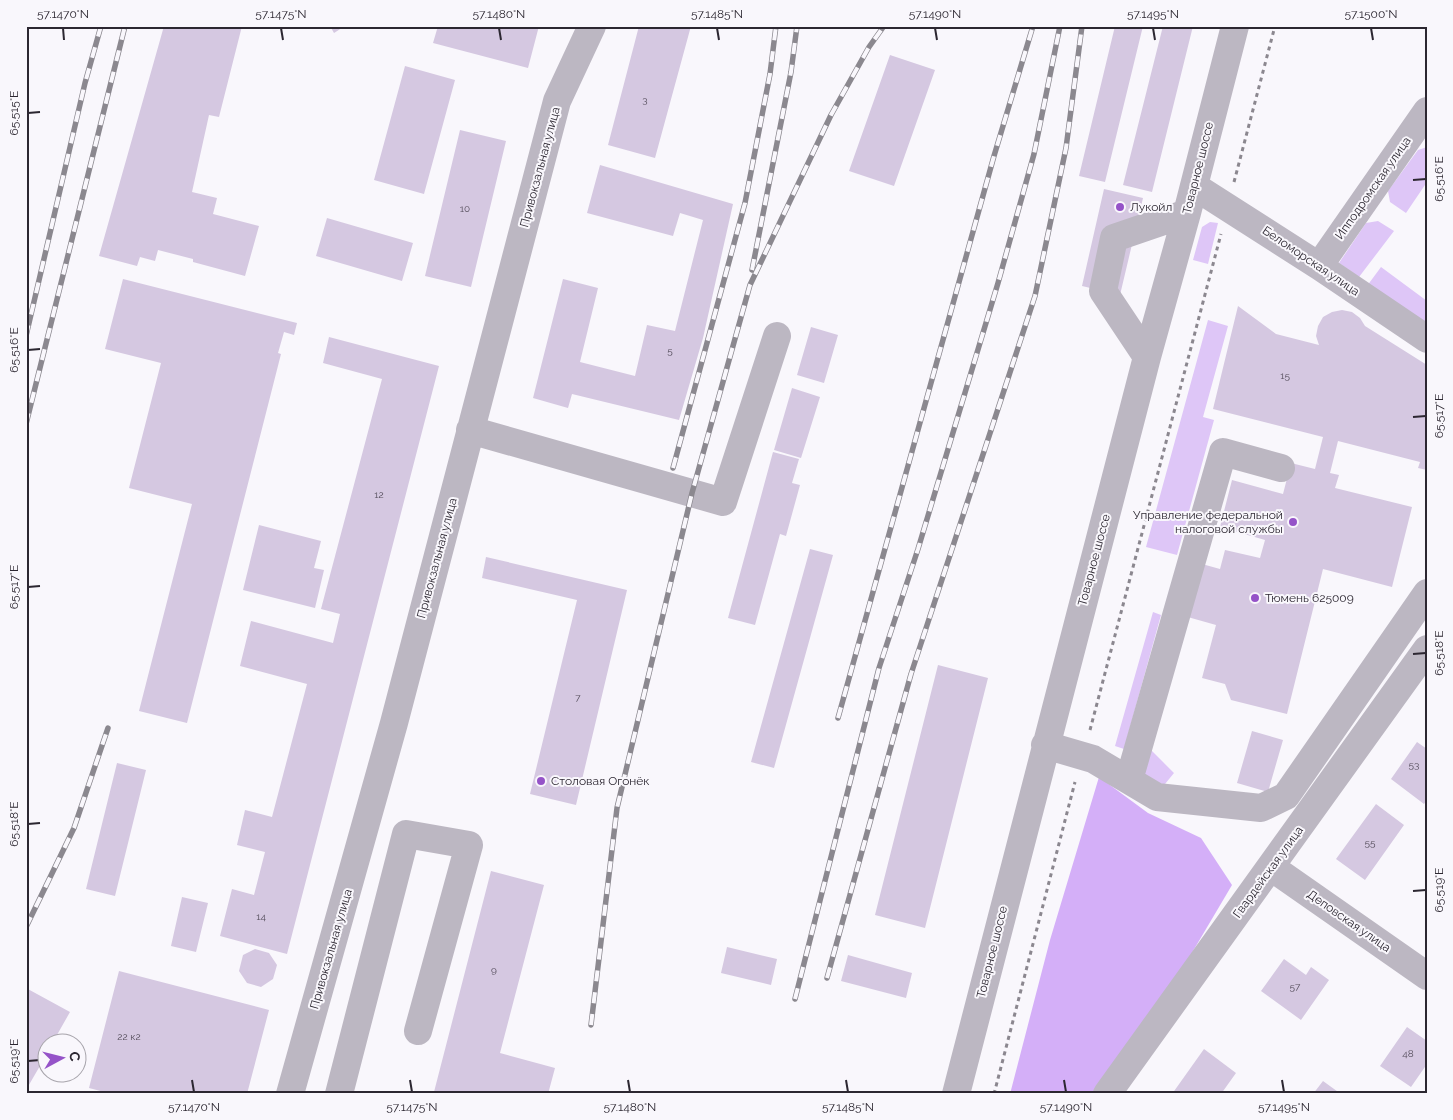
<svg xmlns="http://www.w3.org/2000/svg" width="1453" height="1120" viewBox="0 0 1453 1120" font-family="Raleway,sans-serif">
  <rect width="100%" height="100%" fill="#f9f7fc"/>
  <path fill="#dec6f7" d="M1427,147V182L1406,213L1390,202L1388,191L1418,150Z
    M1378,221L1394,231L1359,277L1339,263L1366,223Z
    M1210,222L1218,223L1208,264L1193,260L1202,227Z
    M1381,267L1427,301V325L1367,286Z
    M1208,320L1228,326L1203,417L1214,420L1177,555L1146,547Z
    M1153,612L1161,615L1124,749L1115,746Z
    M1147,746L1174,773L1165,784H1151L1143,776Z"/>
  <path fill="#d4aff8" d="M1099,777L1148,813L1201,838L1232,885L1180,973L1109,1085L1088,1094H1010L1050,940Z"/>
  <path fill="#d5c8e1" d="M164,26H242L219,117L209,115L192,192L217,198L213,214L259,226L245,276L193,262V259L158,250L155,261L140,257L137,266L99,256Z
    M330,26H345L334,33Z
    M438,26H539L528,68L433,43Z
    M639,26H691L655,158L608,145Z
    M1115,26H1143L1105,182L1079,176Z
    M1163,26H1193L1152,192L1123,185Z
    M890,55L935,70L894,186L849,171Z
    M405,66L455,80L424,194L374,180Z
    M460,130L506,141L471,287L425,276Z
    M600,165L733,204L703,338L679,420L572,394L568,408L533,398L563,279L598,288L580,362L635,376L647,325L675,331L703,220L680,213L673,236L587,213Z
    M1104,189L1143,198L1120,295L1082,286Z
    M327,218L413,243L402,281L316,256Z
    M123,279L297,323L294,335L284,332L278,353L281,354L187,723L139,711L192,504L129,488L161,363L105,349Z
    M1238,306L1276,334L1319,345L1316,336L1318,326L1323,317L1332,312L1342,310L1352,312L1360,318L1365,326L1427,365V470L1418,468L1420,462L1338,441L1330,473L1339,475L1335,488L1412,507L1392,587L1323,569L1287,714L1231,700L1225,684L1202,678L1216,625L1170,612L1184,559L1220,569L1225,550L1260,558L1265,540L1220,527L1232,480L1283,494L1291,463L1315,469L1323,437L1213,409Z
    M811,327L838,335L824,383L797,375Z
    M329,337L439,366L287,954L220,936L232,889L254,895L265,852L237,845L245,810L272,817L307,684L240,666L251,621L333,643L340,614L321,609L382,379L323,363Z
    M792,388L820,397L801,458L774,450Z
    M773,452L799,459L792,483L800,485L786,536L780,534L755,625L728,618Z
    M259,525L321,541L314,568L324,570L315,608L243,590Z
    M810,549L833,555L774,768L751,762Z
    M486,557L627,590L576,805L530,794L577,600L482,578Z
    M938,665L988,678L925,928L875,915Z
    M1252,731L1283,740L1268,792L1237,783Z
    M1417,742L1427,749V800L1424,804L1391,779Z
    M117,763L146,770L115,896L86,889Z
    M1376,804L1404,825L1365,880L1336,859Z
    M491,871L544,885L500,1053L555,1068L548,1094H440L434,1092Z
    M182,897L208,903L196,952L171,946Z
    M727,947L777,959L771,985L721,973Z
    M255,949L269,953L277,965L273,979L261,987L247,983L239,971L243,955Z
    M848,955L912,973L906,998L841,981Z
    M1284,959L1306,975L1311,967L1329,980L1301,1020L1261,991Z
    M119,971L269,1010L247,1094H112L89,1088Z
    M26,988L70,1012L53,1042H48V1052L26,1090Z
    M1407,1027L1427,1041V1064L1411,1087L1380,1066Z
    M1204,1049L1236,1073L1221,1094H1172Z
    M1323,1081L1341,1094H1313Z"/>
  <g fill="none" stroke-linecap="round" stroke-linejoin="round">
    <path stroke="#8b878f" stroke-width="3" stroke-dasharray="4 4" stroke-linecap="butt" d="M1234,182L1275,26
      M1090,730L1221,234
      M994,1094L1075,782"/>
    <path stroke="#bcb7c2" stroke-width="28" d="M1194,186L1319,266L1427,339
      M1319,266L1427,111
      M1147,357L1103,291L1114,238L1187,213
      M470,430L723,502L777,336
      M1045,745L1093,759L1157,797L1261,808L1286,796L1427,593
      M1129,780L1223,452L1281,468
      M1271,867L1427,976
      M290,1094L394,723L557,101L592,26
      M339,1094L406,834L469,845L418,1031
      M956,1094L1147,357L1187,213L1235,26
      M1107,1094L1427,649"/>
    <g stroke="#8b888f" stroke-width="5.5">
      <path id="rail" d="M752,270L791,72L797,26
        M26,336L85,83L101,26
        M26,424L125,26
        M673,468L745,203L770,74L776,26
        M838,718L994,156L1033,26
        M26,927L74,828L108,728
        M827,978L911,674L1035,296L1066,148L1082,26
        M795,999L879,668L918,549L998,283L1034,154L1060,26
        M591,1025L617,808L692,493L750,285L831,115L869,47L884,26"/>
    </g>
    <use href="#rail" stroke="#f9f7fc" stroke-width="4" stroke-dasharray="11" stroke-linecap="butt"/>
  </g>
  <path fill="none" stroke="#2c2731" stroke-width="2" d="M63,28L64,40M281,28L283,40M499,28L501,40M717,28L719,40M935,28L937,40M1153,28L1155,40M1371,28L1373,40M28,113L40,112M1413,180L1426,179M28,350L40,349M1413,417L1426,416M28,587L40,586M1413,654L1426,653M28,824L40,823M1413,891L1426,890M28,1061L40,1060M192,1080L194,1092M410,1080L412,1092M628,1080L630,1092M846,1080L848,1092M1064,1080L1066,1092M1282,1080L1284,1092"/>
  <g fill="#9553c8" stroke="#f9f7fc" stroke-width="2">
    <circle cx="1120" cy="207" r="5"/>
    <circle cx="1293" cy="522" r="5"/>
    <circle cx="1255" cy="598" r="5"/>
    <circle cx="541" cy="781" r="5"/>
  </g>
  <g text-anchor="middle" stroke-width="4" stroke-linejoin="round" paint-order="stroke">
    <g font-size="10" fill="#564f5d">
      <text x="645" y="103">3</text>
      <text x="465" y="212">10</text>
      <text x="670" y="354">5</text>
      <text x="1285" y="379">15</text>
      <text x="379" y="498">12</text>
      <text x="578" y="701">7</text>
      <text x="1414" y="768">53</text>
      <text x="1370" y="846">55</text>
      <text x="261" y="920">14</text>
      <text x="494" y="973">9</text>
      <text x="1295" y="990">57</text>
      <text x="129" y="1040">22 к2</text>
      <text x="1408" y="1057">48</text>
    </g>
    <g font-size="12" fill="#2c2731" stroke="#f9f7fc">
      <text transform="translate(540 167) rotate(-75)" y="4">Привокзальная улица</text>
      <text transform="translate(1198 168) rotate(-76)" y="4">Товарное шоссе</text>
      <text transform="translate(1373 188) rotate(-55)" y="4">Ипподромская улица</text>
      <text transform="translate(1311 261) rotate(34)" y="4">Беломорская улица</text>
      <text transform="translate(437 558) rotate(-75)" y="4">Привокзальная улица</text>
      <text transform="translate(1094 560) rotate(-75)" y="4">Товарное шоссе</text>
      <text transform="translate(1268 872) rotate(-54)" y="4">Гвардейская улица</text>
      <text transform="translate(1349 921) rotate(35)" y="4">Деповская улица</text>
      <text transform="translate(331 949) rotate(-74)" y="4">Привокзальная улица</text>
      <text transform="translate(992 952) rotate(-76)" y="4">Товарное шоссе</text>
    </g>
    <g font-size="12" fill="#2c2731" stroke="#f9f7fc" text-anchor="start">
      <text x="1130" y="211">Лукойл</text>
      <text x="1283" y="519" text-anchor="end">Управление федеральной<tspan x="1283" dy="14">налоговой службы</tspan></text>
      <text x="1265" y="602">Тюмень 625009</text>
      <text x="551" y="785">Столовая Огонёк</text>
    </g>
  </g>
  <rect width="1453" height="1120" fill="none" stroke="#f9f7fc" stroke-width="55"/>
  <g transform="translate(62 1058) rotate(83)"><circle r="24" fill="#f9f7fc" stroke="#a7a4ab"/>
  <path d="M0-4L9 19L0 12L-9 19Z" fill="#9553c8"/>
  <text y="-8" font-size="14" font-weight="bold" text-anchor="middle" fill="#2c2731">С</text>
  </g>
  <rect x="28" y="28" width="1398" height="1064" fill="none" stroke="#2c2731" stroke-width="2"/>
  <g font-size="12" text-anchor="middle" fill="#2c2731">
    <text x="63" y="18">57.1470°N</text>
    <text x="281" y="18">57.1475°N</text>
    <text x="499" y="18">57.1480°N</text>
    <text x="717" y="18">57.1485°N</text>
    <text x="935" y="18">57.1490°N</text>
    <text x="1153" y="18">57.1495°N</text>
    <text x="1371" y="18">57.1500°N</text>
    <text transform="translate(14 113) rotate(-90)" y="4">65.515°E</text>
    <text transform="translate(1439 179) rotate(-90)" y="4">65.516°E</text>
    <text transform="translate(14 350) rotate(-90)" y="4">65.516°E</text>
    <text transform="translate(1439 416) rotate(-90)" y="4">65.517°E</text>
    <text transform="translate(14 587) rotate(-90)" y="4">65.517°E</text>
    <text transform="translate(1439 653) rotate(-90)" y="4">65.518°E</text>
    <text transform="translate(14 824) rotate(-90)" y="4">65.518°E</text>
    <text transform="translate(1439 890) rotate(-90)" y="4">65.519°E</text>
    <text transform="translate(14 1061) rotate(-90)" y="4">65.519°E</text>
    <text x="194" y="1111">57.1470°N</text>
    <text x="412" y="1111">57.1475°N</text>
    <text x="630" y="1111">57.1480°N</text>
    <text x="848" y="1111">57.1485°N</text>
    <text x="1066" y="1111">57.1490°N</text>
    <text x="1284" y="1111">57.1495°N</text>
  </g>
</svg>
